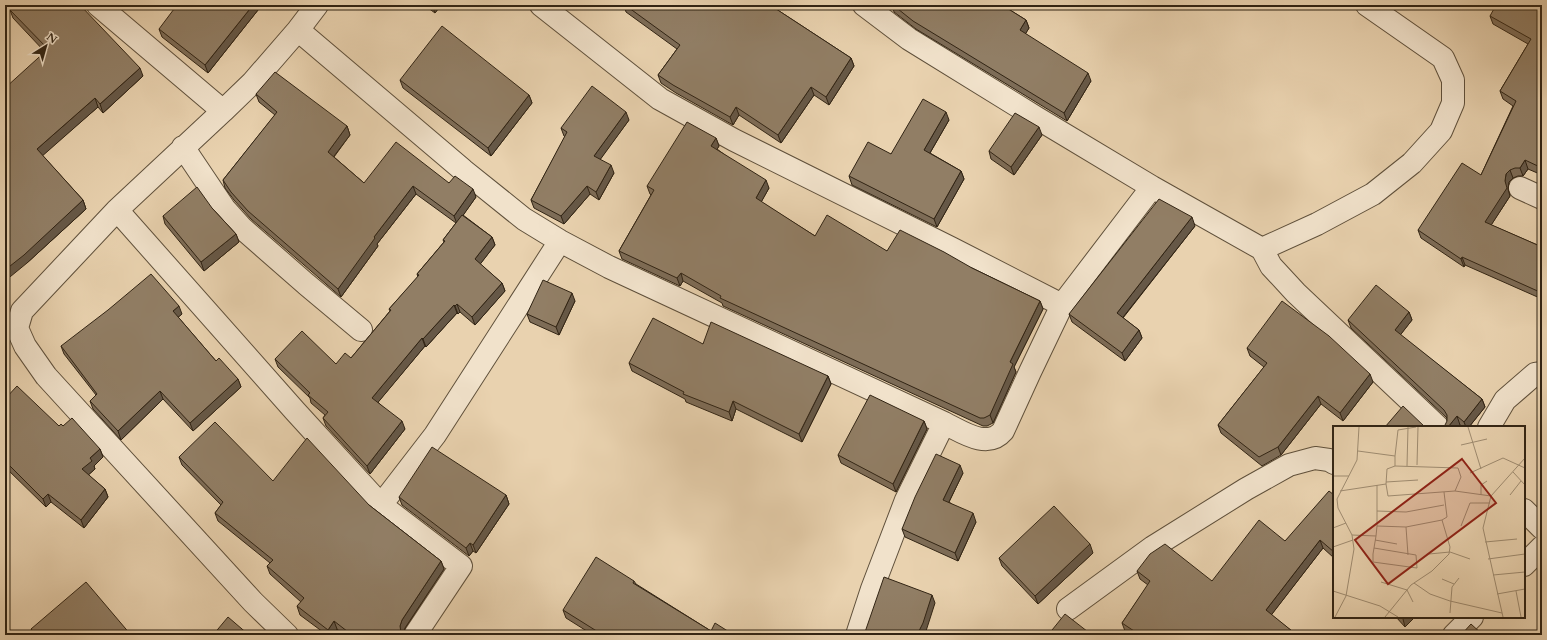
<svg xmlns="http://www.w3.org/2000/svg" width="1547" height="640" viewBox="0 0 1547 640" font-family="Cardo,serif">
  <rect width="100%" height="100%" fill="#e9d2af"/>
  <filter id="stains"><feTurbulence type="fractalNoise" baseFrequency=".005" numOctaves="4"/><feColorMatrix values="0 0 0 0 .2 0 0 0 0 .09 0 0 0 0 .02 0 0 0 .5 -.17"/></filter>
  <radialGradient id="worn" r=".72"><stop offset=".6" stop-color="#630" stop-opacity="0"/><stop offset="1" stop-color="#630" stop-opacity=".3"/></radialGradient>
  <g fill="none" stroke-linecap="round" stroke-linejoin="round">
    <g stroke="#5f503b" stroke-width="24">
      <path id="street" d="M98,5L223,111L252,83L298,30
        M317,5L298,30L463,170L524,219L560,241L609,267L944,423
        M541,5L660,99L734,140L951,248L1062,305
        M864,5L909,39L1037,118L1152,187L1262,249L1271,266L1296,293L1438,427
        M223,111L117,210L70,260L22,311L17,328L25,346L46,376L253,602L287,635
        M183,147L224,208L242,228L306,284L361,330
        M1520,188L1542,198
        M117,210L295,411L381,505L461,566L415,635
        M1262,249L1317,224L1373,194L1412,163L1441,131L1453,103V80L1443,58L1367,5
        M1489,427L1505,400L1535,374L1542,373
        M381,505L435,435L560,241
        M1524,510L1542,528
        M1524,565L1542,547
        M1068,609L1153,547L1246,489L1289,465L1315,458L1329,460L1334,463
        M857,635L872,589L906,500L944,423C961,431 987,450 1003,431L1030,372L1062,305L1152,187
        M1454,635L1472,617"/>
    </g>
    <use href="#street" stroke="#f1e2cb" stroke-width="22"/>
  </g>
  <path fill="#7d6c57" stroke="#312414" d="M262,5L208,73L162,37L159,29Z
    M424,5H441L435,13Z
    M624,5H770L851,58L854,66L829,105L814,95L781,143L739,115L733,125L676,93L661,83L658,75L677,49L626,12Z
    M892,5H1002L1026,20L1029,28L1025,34L1091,81L1067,121L916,29L894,12Z
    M1542,5V175L1528,169L1523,176H1518L1513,178L1509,182L1508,189L1510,196L1491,225L1542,247V299L1465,265L1464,267L1421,238L1418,230L1481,175L1513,106L1503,99L1500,91L1528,44L1493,24L1490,16Z
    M10,10L143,76L103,113L98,107L42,155L83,200L86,209L27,263L45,52L13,18Z
    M400,80L529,95L532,103L491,156L403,88Z
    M256,94L347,126L350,135L334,157L364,183H449L476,197L463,215L492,237L495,245L480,264L502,283L505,291L475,325L460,312L458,314L457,313L426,347L425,346L378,402L405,429L370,474L326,426L323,418L325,415L311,403L310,398L278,367L275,359L336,364L351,358L390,311L389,309L418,277L417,274L444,242L443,240L456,223L416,194L377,244L378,246L341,297L251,219L234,200L225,188L223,180L275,115L259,102Z
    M629,120L600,159L614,173L599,200L590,194L564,224L534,208L531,200L565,137L564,136L561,128Z
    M949,120L930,153L961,171L964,179L937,227L852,185L849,176L891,154Z
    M1042,135L1014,175L991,159L989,151Z
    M716,138L719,146L717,149L769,188L761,202L815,236L887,251L972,268L1040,301L1043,309L1014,367L1016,372L993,423L987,426H983L723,306L722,303L683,281L680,286L622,259L619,251L651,195L650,194L647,186Z
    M212,208L236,234L239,242L204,271L165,224L163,216Z
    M1195,226L1123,318L1139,330L1142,338L1125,361L1072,322L1069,314Z
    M575,301L559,335L530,322L527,314Z
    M1409,312L1412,320L1400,335L1482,399L1485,407L1469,427H1463L1460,425L1447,421V418L1351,328L1348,320Z
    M182,314L178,317L216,361L238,379L241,387L193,431L163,399L121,440L93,409L90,401L96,395L64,354L61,346Z
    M703,344L828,376L831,384L802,442L736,409L732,421L686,402L685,399L632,371L629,363Z
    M1247,348L1373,382L1343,421L1321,404L1281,455L1262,466L1221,433L1218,425L1264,367L1250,356Z
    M5,399L59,426H63L100,449L103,457L94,466L95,469L88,475L105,489L108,497L84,528L51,502L46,507L5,467Z
    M924,421L927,429L896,492L841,463L838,455Z
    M179,457L369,505L441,561L444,569L405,628L403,635H344L337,629L333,635H327L300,615L297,606L301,602L270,574L267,566L270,563L218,521L215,513L221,505L182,465Z
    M963,473L949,502L976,522L958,561L905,537L902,529Z
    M506,495L509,504L476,553L473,551L469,556L402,505L399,497Z
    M1334,495V558L1323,548L1271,615L1297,635H1131L1125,631L1122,623L1148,585L1140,579L1137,571L1212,581L1285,541Z
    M1093,553L1038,604L1002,566L999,558Z
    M634,581L636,584L711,631L734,635H593L566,618L563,610Z
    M1396,617H1415L1405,627Z
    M31,629L131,635H34Z"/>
  <path fill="#665847" stroke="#312414" d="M253,5H262L208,73L205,65Z
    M432,5H441L435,13Z
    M1026,20L1029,28L1023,38L1020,30Z
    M851,58L854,66L829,105L826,97Z
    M140,68L143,76L103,113L100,104Z
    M1088,73L1091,81L1067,121L1064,113Z
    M811,87L814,95L781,143L778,135Z
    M529,95L532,103L491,156L488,148Z
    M95,98L98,107L40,158L37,149Z
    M736,107L739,115L733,125L730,117Z
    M626,112L629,120L597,164L594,156Z
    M946,112L949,120L927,158L924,150Z
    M347,126L350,135L331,160L328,152Z
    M1039,127L1042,135L1014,175L1011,167Z
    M716,138L719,146L714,154L711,146Z
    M1525,160L1528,169L1523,176L1520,168Z
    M611,165L614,173L599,200L596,192Z
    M1510,170L1513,178L1509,182L1508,189L1510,196L1488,230L1485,222L1505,181L1506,174Z
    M961,171L964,179L937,227L934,219Z
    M766,180L769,188L759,206L756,198Z
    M413,186L416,194L377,244L378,246L341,297L338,289L374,237Z
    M587,186L590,194L564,224L561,216Z
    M473,189L476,197L457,224L454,216Z
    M83,200L86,209L27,263L5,281V270Z
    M1192,217L1195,226L1120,321L1117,313Z
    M236,234L239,242L204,271L201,262Z
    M492,237L495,245L478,267L475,259Z
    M1462,257L1465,265L1464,267L1461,259Z
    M681,273L683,281L680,286L677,278Z
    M502,283L505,291L475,325L472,317Z
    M572,293L575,301L559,335L556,327Z
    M1040,301L1043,309L1014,367L1016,372L993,423L990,415L1010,362Z
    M457,304L460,312L458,314L455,306Z
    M454,305L457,313L426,347L423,339Z
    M179,306L182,314L176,319L173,311Z
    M1409,312L1412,320L1398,338L1395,330Z
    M1139,330L1142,338L1125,361L1122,353Z
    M422,338L425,346L375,406L372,398Z
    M1370,374L1373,382L1343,421L1340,413Z
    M828,376L831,384L802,442L799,434Z
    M238,379L241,387L193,431L190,423Z
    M160,391L163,399L121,440L118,431Z
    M1318,396L1321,404L1281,455L1278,447Z
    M1482,399L1485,407L1469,427H1466L1464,422Z
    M733,401L736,409L732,421L729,412Z
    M1457,416L1460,425L1458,427H1448Z
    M402,421L405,429L370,474L367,466Z
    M924,421L927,429L896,492L893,484Z
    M100,449L103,457L94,466L95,469L85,478L82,469L90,458Z
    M960,465L963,473L946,508L943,500Z
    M105,489L108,497L84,528L81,520Z
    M48,494L51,502L46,507L43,499Z
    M506,495L509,504L476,553L473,545Z
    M973,513L976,522L958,561L955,553Z
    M1320,540L1323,548L1269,618L1266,610Z
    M470,543L473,551L469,556L466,548Z
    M1090,544L1093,553L1038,604L1035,596Z
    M441,561L444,569L405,628L403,635H400V626L402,620Z
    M932,595L935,603L926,631L924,635H917Z
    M1404,617H1415L1405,627L1403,619Z
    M334,621L337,629L333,635H330L328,630Z"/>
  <path fill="#917e65" stroke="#312414" d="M15,5H80L140,68L100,104L95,98L37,149L83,200L24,255L5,270V88L48,49L10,10Z
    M177,5H253L205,65L159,29Z
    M625,5H770L851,58L826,97L811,87L778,135L736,107L730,117L673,85L658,75L680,45Z
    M893,5H1002L1026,20L1020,30L1088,73L1064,113L913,21Z
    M1496,5H1542V168L1525,160L1520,168H1515L1510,170L1506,174L1505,181L1507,188L1485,222L1542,247V293L1462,257L1461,259L1418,230L1462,163L1481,175L1516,101L1500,91L1531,39L1490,16Z
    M442,26L529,95L488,148L400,80Z
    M275,72L347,126L328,152L364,183L396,142L449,183L455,176L473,189L454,216L413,186L374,237L375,238L338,289L248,211L231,192L223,180L277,112L256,94Z
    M592,86L626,112L594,156L611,165L596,192L587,186L561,216L531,200L567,132L561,128Z
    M923,99L946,112L924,150L961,171L934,219L849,176L868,142L891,154Z
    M1015,113L1039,127L1011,167L989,151Z
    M687,122L716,138L711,146L766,180L756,198L815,236L827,215L887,251L900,230L944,252L972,268L1040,301L1010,362L1013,364L990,415L984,418H980L720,298L721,296L681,273L677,278L619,251L654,190L647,186Z
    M197,187L212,208L236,234L201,262L163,216Z
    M1159,199L1192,217L1117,313L1139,330L1122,353L1069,314Z
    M462,215L492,237L475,259L502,283L472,317L457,304L455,306L454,305L423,339L422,338L372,398L402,421L367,466L323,418L328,412L308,395L310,393L275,359L302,331L336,364L345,353L351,358L391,310L389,309L419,275L417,274L445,241L443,240Z
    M151,274L179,306L173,311L216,361L219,358L238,379L190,423L160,391L118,431L90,401L97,394L61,346L108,310Z
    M543,280L572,293L556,327L527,314Z
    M1376,285L1409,312L1395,330L1482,399L1464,422L1457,416L1448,427H1444L1447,421V415L1444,410L1348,320Z
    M1282,301L1329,336L1370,374L1340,413L1318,396L1278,447L1259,457L1218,425L1267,363L1247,348Z
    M653,318L703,344L711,322L828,376L799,434L733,401L729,412L683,394L684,392L629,363Z
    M17,386L59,426L61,424L63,426L72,418L100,449L90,458L92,461L82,469L105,489L81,520L48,494L43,499L5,461V399Z
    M870,395L924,421L893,484L838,455Z
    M1403,406L1425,427H1385Z
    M215,422L273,481L307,438L369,505L441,561L402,620L400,626L401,633L400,635H352L334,621L328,630L297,606L304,598L267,566L273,560L215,513L223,502L179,457Z
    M432,447L506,495L473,545L470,543L466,548L399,497Z
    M936,454L960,465L943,500L973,513L955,553L902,529L915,497Z
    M1329,491L1334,495V552L1320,540L1266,610L1297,635H1140L1122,623L1150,581L1137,571L1150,554L1165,544L1212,581L1259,520L1285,541Z
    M1054,506L1090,544L1035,596L999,558Z
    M596,557L634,581L633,583L711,631L715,623L734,635H603L563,610Z
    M884,577L932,595L923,623L917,635H864Z
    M86,582L131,635H37L31,629Z
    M1065,614L1092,635H1048Z
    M228,617L249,635H213Z
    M1471,624L1483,635H1461Z
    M1542,626V635H1535Z"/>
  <g transform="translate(1333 426)">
    <rect width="192" height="192" fill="#e9d2af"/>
    <path fill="none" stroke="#9f8c71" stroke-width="1" d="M135,1L148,43M128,19L154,13M25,25L62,30L65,4L83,1M84,39L85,1M62,40L125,42L128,51L122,65M74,40L75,1M180,46L192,59M137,47L170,32L192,42M0,50H16M53,56L85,54M53,58L54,43L62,40V30M44,59V100L73,101L109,94M7,65L53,58L55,70L122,65L158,70M148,69V59L154,55M177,69L188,55M44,85L73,86L111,79M128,100L137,77H157M73,101L75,129M0,102L13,97M19,109L43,110L44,100M42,114L64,118M152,116L184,113M0,121L20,114M41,122L83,129L84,142L40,136V128L43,110M96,128L117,126L137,133M155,133L192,128M160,149L192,146M109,153L121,158M48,156L74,164L80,176M81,157L97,168L117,175L169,187M0,165L47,180L65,191M183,165L188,191M164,168L192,163M117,187L119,161L126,152M2,191L13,170L21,123L19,109L5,82L4,73L24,34L26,1M52,191L78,159L99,145L116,128L117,121L109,94L114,91L111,66M170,191L150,102L158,70L192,32"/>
    <path fill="#8f2418" fill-opacity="0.15" stroke="#8f2418" stroke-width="2" d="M129,33L163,77L55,158L22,114Z"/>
    <rect width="192" height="192" fill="none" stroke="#312414" stroke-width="2"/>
  </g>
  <rect width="1547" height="640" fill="none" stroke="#e9d2af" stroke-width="20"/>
  <rect x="6" y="6" width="1535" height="628" fill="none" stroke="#312414" stroke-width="2"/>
  <rect x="10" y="10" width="1527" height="620" fill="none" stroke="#312414"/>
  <g transform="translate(46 46) rotate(37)" stroke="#f1e2cb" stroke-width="3" paint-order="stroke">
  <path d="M0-3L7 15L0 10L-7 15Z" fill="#312414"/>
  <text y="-6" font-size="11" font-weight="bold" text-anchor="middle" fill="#312414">N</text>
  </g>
  <rect width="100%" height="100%" filter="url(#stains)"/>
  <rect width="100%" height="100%" fill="url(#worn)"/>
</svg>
